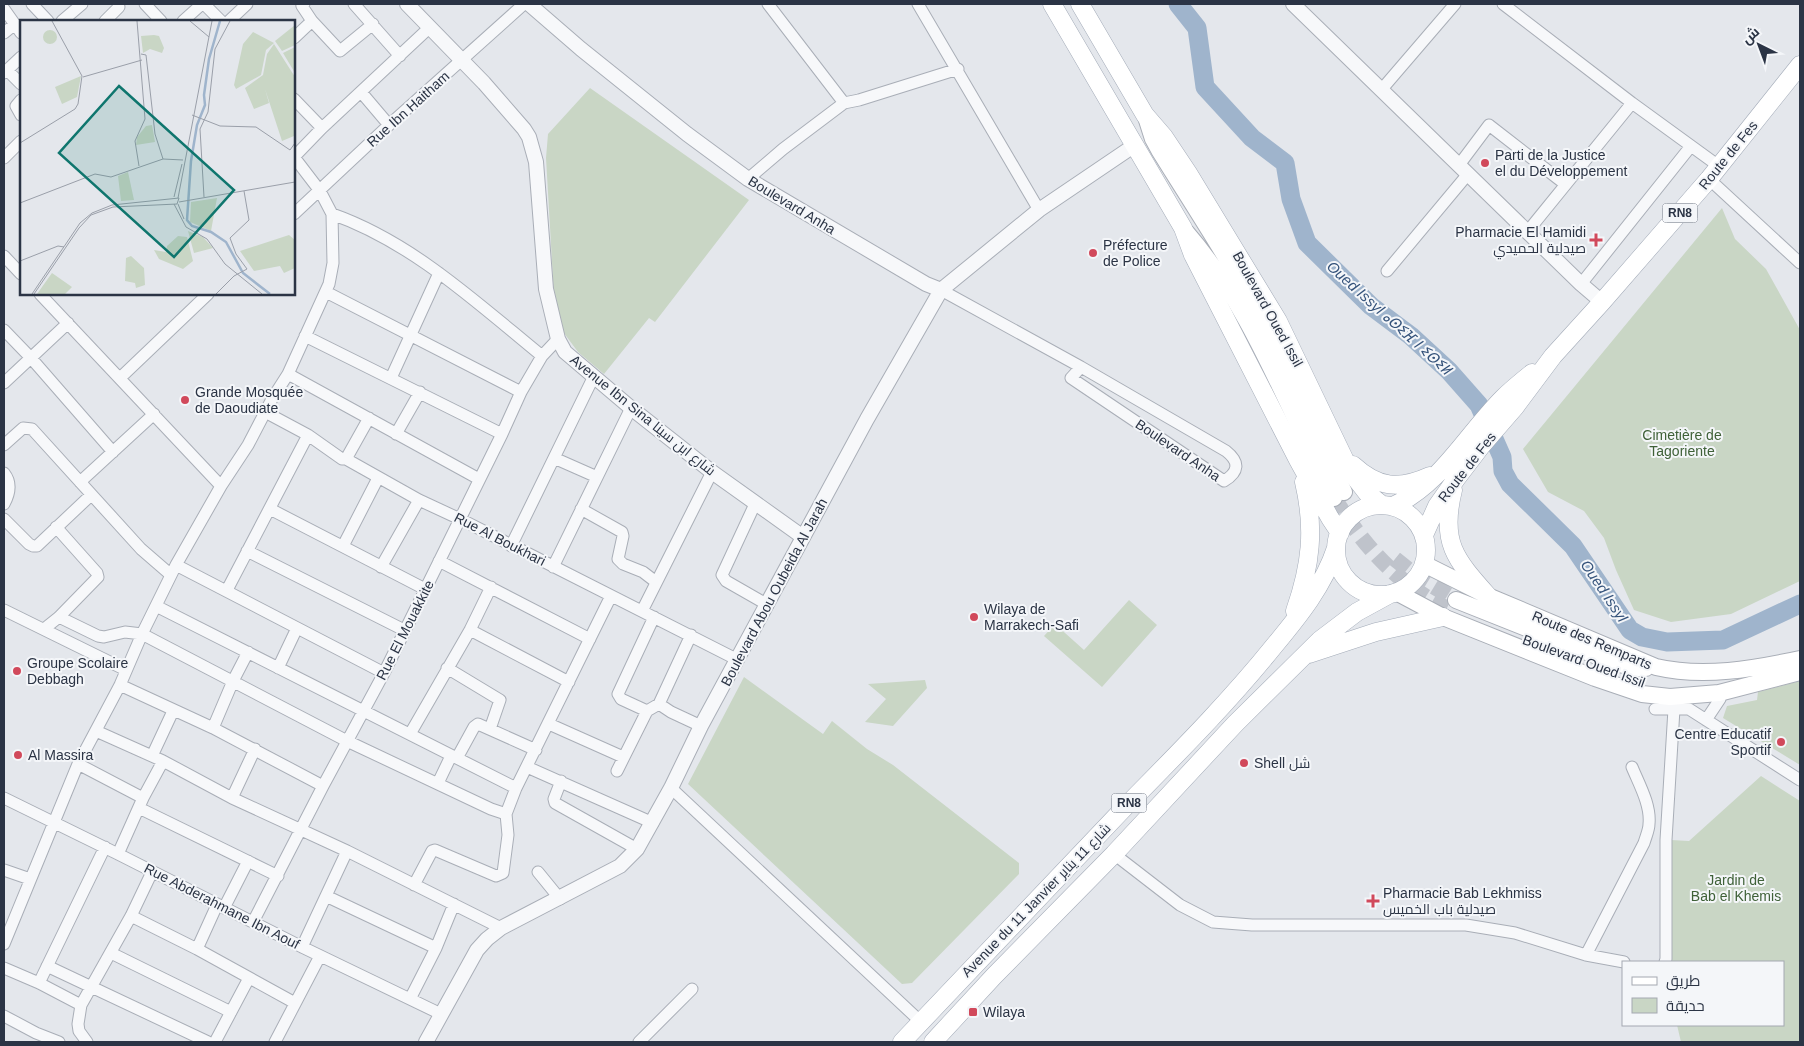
<svg xmlns="http://www.w3.org/2000/svg" width="1804" height="1046" viewBox="0 0 1804 1046" font-family="Helvetica,Cairo,'Noto Sans Tifinagh',sans-serif">
  <rect width="100%" height="100%" fill="#e4e7ec"/>
  <path fill="#c9d6c5" d="M590,88L749,200L655,322L649,318L604,374L578,352L561,329L554,296L546,158L548,134Z
    M1722,208L1735,239L1766,269L1800,330V581L1731,614L1671,622L1634,610L1616,570L1604,538L1584,511L1548,492L1523,449Z
    M1129,600L1157,625L1102,687L1044,636L1055,624L1084,650Z
    M744,677L823,734L832,721L867,749L893,765L1019,863V874L912,983L902,984L688,784Z
    M925,680L927,688L893,726L865,722L886,699L868,684Z
    M1800,681V765L1723,718L1727,706L1757,700L1758,692Z
    M1761,776L1800,801V1042H1681L1677,1025H1783V962H1670L1671,840L1689,841Z"/>
  <g fill="none" stroke-linecap="round" stroke-linejoin="round">
    <path stroke="#9fb4cc" stroke-width="19" d="M1178,4L1197,28L1205,87L1252,138L1285,163L1291,199L1307,243L1371,306L1411,336L1449,371L1479,405L1502,457L1503,471L1510,484L1573,546L1630,630L1642,637L1667,642L1723,640L1800,604"/>
    <path stroke="#bfc3cb" stroke-width="16" stroke-dasharray="16 8" stroke-linecap="butt" d="M1334,498C1363,545 1398,585 1448,609
      M1395,559L1415,575L1456,600"/>
    <g stroke="#a9aeb7" stroke-width="13">
      <path id="minor" d="M32,4L48,21
        M145,4L161,21
        M204,4L221,21
        M304,4L302,6L312,21L340,51L373,24
        M354,4L400,56
        M768,4L844,103
        M918,4L1039,210
        M1503,4L1632,103L1720,167
        M4,9L21,33
        M62,21L82,4
        M105,21L119,7
        M183,21L202,4
        M229,21L247,4
        M4,33L15,24
        M294,38L312,21
        M7,70L21,84
        M4,73L21,57
        M1382,89L1455,4
        M361,92L389,125
        M294,99L322,128
        M21,100L16,106L21,115
        M294,157L322,128L429,28
        M4,158L21,141
        M1459,165L1489,125L1565,184
        M748,179L783,149L844,103L859,100L958,69
        M1709,179L1800,263
        M294,214L389,125L524,4
        M332,214C412,242 477,303 542,356
        M1528,231L1632,103
        M4,256L21,274
        M1387,271L1468,174
        M1581,284L1691,146
        M941,290L1081,367L1226,451C1240,462 1239,472 1224,481L1071,378L1081,367
        M326,292L521,392
        M40,294L221,486
        M4,330L31,358L113,452
        M305,336L502,434
        M288,374L479,479
        M120,378L208,294
        M391,378L439,273
        M4,383L68,323
        M265,412L308,435L342,459H346L419,500L460,519L738,660
        M396,434L420,392
        M4,445L23,428L32,429L141,549L171,575
        M554,458L597,477
        M346,459L369,418
        M4,473C12,483 10,493 4,504
        M80,482L154,414
        M755,504L722,575L726,581L768,605
        M270,509L425,589
        M581,509L622,532L623,536L618,559L623,564L643,572L656,582
        M4,519L29,544L33,546H37L91,495
        M343,546L378,478
        M511,546L594,376
        M247,551L404,630
        M439,561L590,639
        M176,565L384,673
        M381,567L419,500
        M553,567L631,408
        M227,590L308,435
        M156,606L516,788
        M4,610L126,670
        M642,611L712,472
        M59,617L98,636L104,637L125,632L142,634L347,741L491,809L506,814
        M44,629L59,617L98,577L97,573L56,527
        M470,630L569,682
        M278,668L297,628
        M447,668L500,700L490,729
        M120,685L213,728L323,786
        M659,704L671,712L701,726
        M1655,709H1689L1800,780
        M647,711L621,699L618,694L654,617
        M1706,720L1720,699L1719,693
        M549,724L623,757
        M213,728L233,681L248,652
        M96,731L163,761L232,798L347,851L501,928
        M410,734L470,630L491,587
        M152,756L173,711
        M457,758L474,727L478,724L536,750
        M78,764L143,798
        M527,767L653,823
        M617,771L647,711L659,704L691,635
        M561,781L554,799L555,803L637,849
        M438,783L451,756
        M671,788L921,1022
        M4,798L118,854L302,947L441,1014
        M232,798L255,749
        M139,808L278,876
        M118,854L143,798L163,761
        M1114,854L1180,905L1213,922L1252,925H1466L1515,933L1586,955L1624,962
        M4,870L30,879
        M538,872L560,899
        M414,885L432,851L435,850L496,876L503,873L508,835L506,814L516,788L611,596
        M326,896L436,948
        M224,908L248,861
        M131,916L197,949L295,1003
        M253,922L323,786L384,673L502,434L521,392L542,356L558,339
        M4,944L78,764L120,685L142,634L176,565L221,486L248,445L272,399L288,374L329,284L333,263L332,214L320,191L294,157
        M302,947L347,851
        M197,949L217,905
        M111,953L231,1012
        M1586,955L1644,843C1646,836 1649,830 1649,824C1651,805 1639,784 1632,767
        M1665,962L1666,959V840L1674,709
        M47,966L208,1042
        M4,968L39,983L81,1005
        M39,983L105,847
        M410,999L436,948L454,904
        M4,1016L36,1033L59,1042
        M87,1042L79,1031L78,1024L81,1005L131,916L152,872
        M215,1042L249,978
        M275,1042L320,956
        M639,1042L692,989"/>
    </g>
    <g stroke="#a9aeb7" stroke-width="16">
      <path id="tertiary" d="M407,4L484,83L524,129L529,137L536,162L546,289L558,339L565,352L631,408L712,472L803,537
        M529,4L581,49L687,134L748,179L926,284L941,290
        M1293,4L1581,284L1602,302
        M426,1042L477,950L487,939L501,928L620,866L637,849L671,788L701,726L867,419L941,290L1039,210L1135,145"/>
    </g>
    <g stroke="#a9aeb7" stroke-width="18">
      <path id="secondary" d="M1146,117L1153,139L1159,150C1193,205 1229,259 1260,316C1290,374 1317,433 1344,492
        M1186,232C1253,309 1287,409 1334,498
        M1424,564L1488,596L1656,667C1703,678 1754,669 1800,659
        M1396,592L1443,617L1595,678L1642,694L1670,697L1719,693L1800,672
        M1456,600L1612,662L1635,668H1646"/>
    </g>
    <g stroke="#a3abb8" stroke-width="19">
      <path id="primary" d="M1052,4L1183,228L1193,255L1298,460L1330,518L1340,533
        M1080,4L1145,115L1164,137L1188,173L1278,321L1350,471L1367,493L1382,505
        M1353,465C1378,488 1399,490 1430,476
        M1453,490C1440,542 1455,559 1488,596
        M1336 550a45 45 0 1 1 90 0a45 45 0 1 1-90 0Z
        M1393,506C1440,485 1467,434 1503,398C1512,389 1522,381 1532,373
        M1424,535L1437,506L1456,479L1482,445L1515,407L1553,356L1602,302L1709,179L1800,65
        M1295,611C1311,565 1315,529 1304,482
        M1309,654L1376,632L1443,617
        M902,1042C977,963 1052,883 1128,804C1178,753 1229,702 1274,646C1299,616 1324,585 1336,548
        M933,1042L994,976L1114,854L1235,724L1320,640L1357,612L1390,594"/>
    </g>
    <use href="#minor" stroke="#f7f8fa" stroke-width="11"/>
    <use href="#tertiary" stroke="#f7f8fa" stroke-width="14"/>
    <use href="#secondary" stroke="#fff" stroke-width="16"/>
    <use href="#primary" stroke="#fff" stroke-width="18"/>
  </g>
  <g fill="#d1495b" stroke="#f4f6f9" stroke-width="2">
    <circle cx="1485" cy="163" r="5"/>
    <path d="M1593.5 232.5h5v5h5v5h-5v5h-5v-5h-5v-5h5z"/>
    <circle cx="1093" cy="253" r="5"/>
    <circle cx="185" cy="400" r="5"/>
    <circle cx="974" cy="617" r="5"/>
    <circle cx="17" cy="671" r="5"/>
    <circle cx="1781" cy="742" r="5"/>
    <circle cx="18" cy="755" r="5"/>
    <circle cx="1244" cy="763" r="5"/>
    <path d="M1370.5 893.5h5v5h5v5h-5v5h-5v-5h-5v-5h5z"/>
    <rect x="968" y="1007" width="10" height="10" rx="2.5"/>
  </g>
  <g text-anchor="middle" stroke-width="4" stroke-linejoin="round" paint-order="stroke">
    <g fill="#f4f6f9" stroke="#676e7b" stroke-width="1">
      <rect x="1662.5" y="203.5" width="35" height="19" rx="4"/>
      <rect x="1111.5" y="793.5" width="35" height="19" rx="4"/>
    </g>
    <g font-size="12" font-weight="bold" fill="#2b3445">
      <text x="1680" y="217">RN8</text>
      <text x="1129" y="807">RN8</text>
    </g>
    <g font-size="14" fill="#2b3445" stroke="#f4f6f9">
      <text transform="translate(408 109) rotate(-42)" y="5">Rue Ibn Haitham</text>
      <text transform="translate(1728 155) rotate(-51)" y="5">Route de Fes</text>
      <text transform="translate(792 205) rotate(31)" y="5">Boulevard Anha</text>
      <text transform="translate(1268 309) rotate(61)" y="5">Boulevard Oued Issil</text>
      <text transform="translate(643 415) rotate(39)" y="5">Avenue Ibn Sina شارع ابن سينا</text>
      <text transform="translate(1178 450) rotate(34)" y="5">Boulevard Anha</text>
      <text transform="translate(1467 467) rotate(-52)" y="5">Route de Fes</text>
      <text transform="translate(500 539) rotate(27)" y="5">Rue Al Boukhari</text>
      <text transform="translate(774 592) rotate(-62)" y="5">Boulevard Abou Oubeida Al Jarah</text>
      <text transform="translate(405 630) rotate(-63)" y="5">Rue El Mouakkite</text>
      <text transform="translate(1592 640) rotate(23)" y="5">Route des Remparts</text>
      <text transform="translate(1584 661) rotate(20)" y="5">Boulevard Oued Issil</text>
      <text transform="translate(1036 900) rotate(-46)" y="5">Avenue du 11 Janvier شارع 11 يناير</text>
      <text transform="translate(222 906) rotate(27)" y="5">Rue Abderahmane Ibn Aouf</text>
    </g>
    <g font-size="14" fill="#2b3445" stroke="#f4f6f9" text-anchor="start">
      <text x="1495" y="160">Parti de la Justice<tspan x="1495" dy="16">el du Développement</tspan></text>
      <text x="1586" y="237" text-anchor="end">Pharmacie El Hamidi<tspan x="1586" dy="16">صيدلية الحميدي</tspan></text>
      <text x="1103" y="250">Préfecture<tspan x="1103" dy="16">de Police</tspan></text>
      <text x="195" y="397">Grande Mosquée<tspan x="195" dy="16">de Daoudiate</tspan></text>
      <text x="984" y="614">Wilaya de<tspan x="984" dy="16">Marrakech-Safi</tspan></text>
      <text x="27" y="668">Groupe Scolaire<tspan x="27" dy="16">Debbagh</tspan></text>
      <text x="1771" y="739" text-anchor="end">Centre Educatif<tspan x="1771" dy="16">Sportif</tspan></text>
      <text x="28" y="760">Al Massira</text>
      <text x="1254" y="768">Shell شل</text>
      <text x="1383" y="898">Pharmacie Bab Lekhmiss<tspan x="1383" dy="16">صيدلية باب الخميس</tspan></text>
      <text x="983" y="1017">Wilaya</text>
    </g>
    <g font-size="14" fill="#3f6138" stroke="#f4f6f9">
      <text x="1682" y="440">Cimetière de<tspan x="1682" dy="16">Tagoriente</tspan></text>
      <text x="1736" y="885">Jardin de<tspan x="1736" dy="16">Bab el Khemis</tspan></text>
    </g>
    <g font-size="15" font-style="italic" fill="#34527a" stroke="#f4f6f9">
      <text transform="translate(1389 318) rotate(42)" y="5">Oued Issyl ⴰⵙⵉⴼ ⵏ ⵉⵙⵉⵍ</text>
      <text transform="translate(1604 591) rotate(56)" y="5">Oued Issyl</text>
    </g>
  </g>
  <g transform="translate(20 20)">
    <rect width="275" height="275" fill="#e4e7ec"/>
    <path d="M275,5V25L262,31L255,21ZM23 17a7 7 0 1 1 14 0a7 7 0 1 1-14 0ZM233,12L254,23L246,30L241,55L216,69L214,65L223,24ZM134,15L139,16L144,28L142,33L130,29L123,33L121,16ZM254,24L275,57L274,116L262,121L245,69L249,83L234,89L225,68L243,55L247,34ZM275,27V53L263,33ZM61,56L57,77L42,84L35,67ZM132,105L135,122L116,125L117,117L126,106ZM108,152L114,180L101,181L98,156ZM197,178L191,211L170,202L171,182ZM168,211L183,217L193,228L174,233ZM269,215L275,220V248L264,253L260,246L234,251L220,231ZM158,216L167,217L173,241L163,249L139,239L134,230L146,232L147,226ZM111,236L124,248L125,265L116,268L115,263L105,261L106,238ZM32,253L52,267L45,274H17Z" fill="#c9d6c5"/>
    <path fill="none" stroke="#9fb4cc" stroke-width="2.5" d="M200,1L189,39L184,75L185,85L177,105L171,141L167,200L172,206L191,212L206,222L223,253L250,274"/>
    <path fill="none" stroke="#9a9fa9" stroke-width="1" d="M117,1L125,99L115,121L119,146M170,1L189,17M121,34L126,35L135,114L143,139M63,57L122,40M172,95L200,106L236,107L270,130L275,123M0,123L55,89L58,84L62,56L32,1M154,177L162,144M184,177L180,109L188,92L195,29L210,1M158,178L192,1M159,182L275,162M0,183L75,154L91,157L143,139L163,140M154,184L166,207L187,219L205,244L242,274M158,184L164,199M0,241L38,226L44,227M12,274L60,203L72,193L92,185L159,178L157,184L93,187L71,195L59,208L14,274M196,274L214,256L227,249L216,234L210,218L229,200L224,171"/>
    <path fill="#0f766e" fill-opacity="0.15" stroke="#0f766e" stroke-width="2.5" d="M99,66L214,170L154,237L39,133Z"/>
    <rect width="275" height="275" fill="none" stroke="#2b3445" stroke-width="2.5"/>
  </g>
  <rect width="1804" height="1046" fill="none" stroke="#2b3445" stroke-width="10"/>
  <rect x="1622" y="961" width="162" height="65" fill="#f4f6f9" stroke="#a4a8b1"/>
  <rect x="1632" y="977" width="25" height="8" fill="#ffffff" stroke="#a4a8b1"/>
  <text x="1666" y="986" font-size="15" fill="#2b3445">طريق</text>
  <rect x="1632" y="998" width="25" height="15" fill="#c9d6c5" stroke="#a4a8b1"/>
  <text x="1666" y="1011" font-size="15" fill="#2b3445">حديقة</text>
  <g transform="translate(1759 45) rotate(318)" stroke="#f4f6f9" stroke-width="4" paint-order="stroke">
  <path d="M0-4L9 19L0 12L-9 19Z" fill="#2b3445"/>
  <text y="-8" font-size="14" font-weight="bold" text-anchor="middle" fill="#2b3445">ش</text>
  </g>
</svg>
